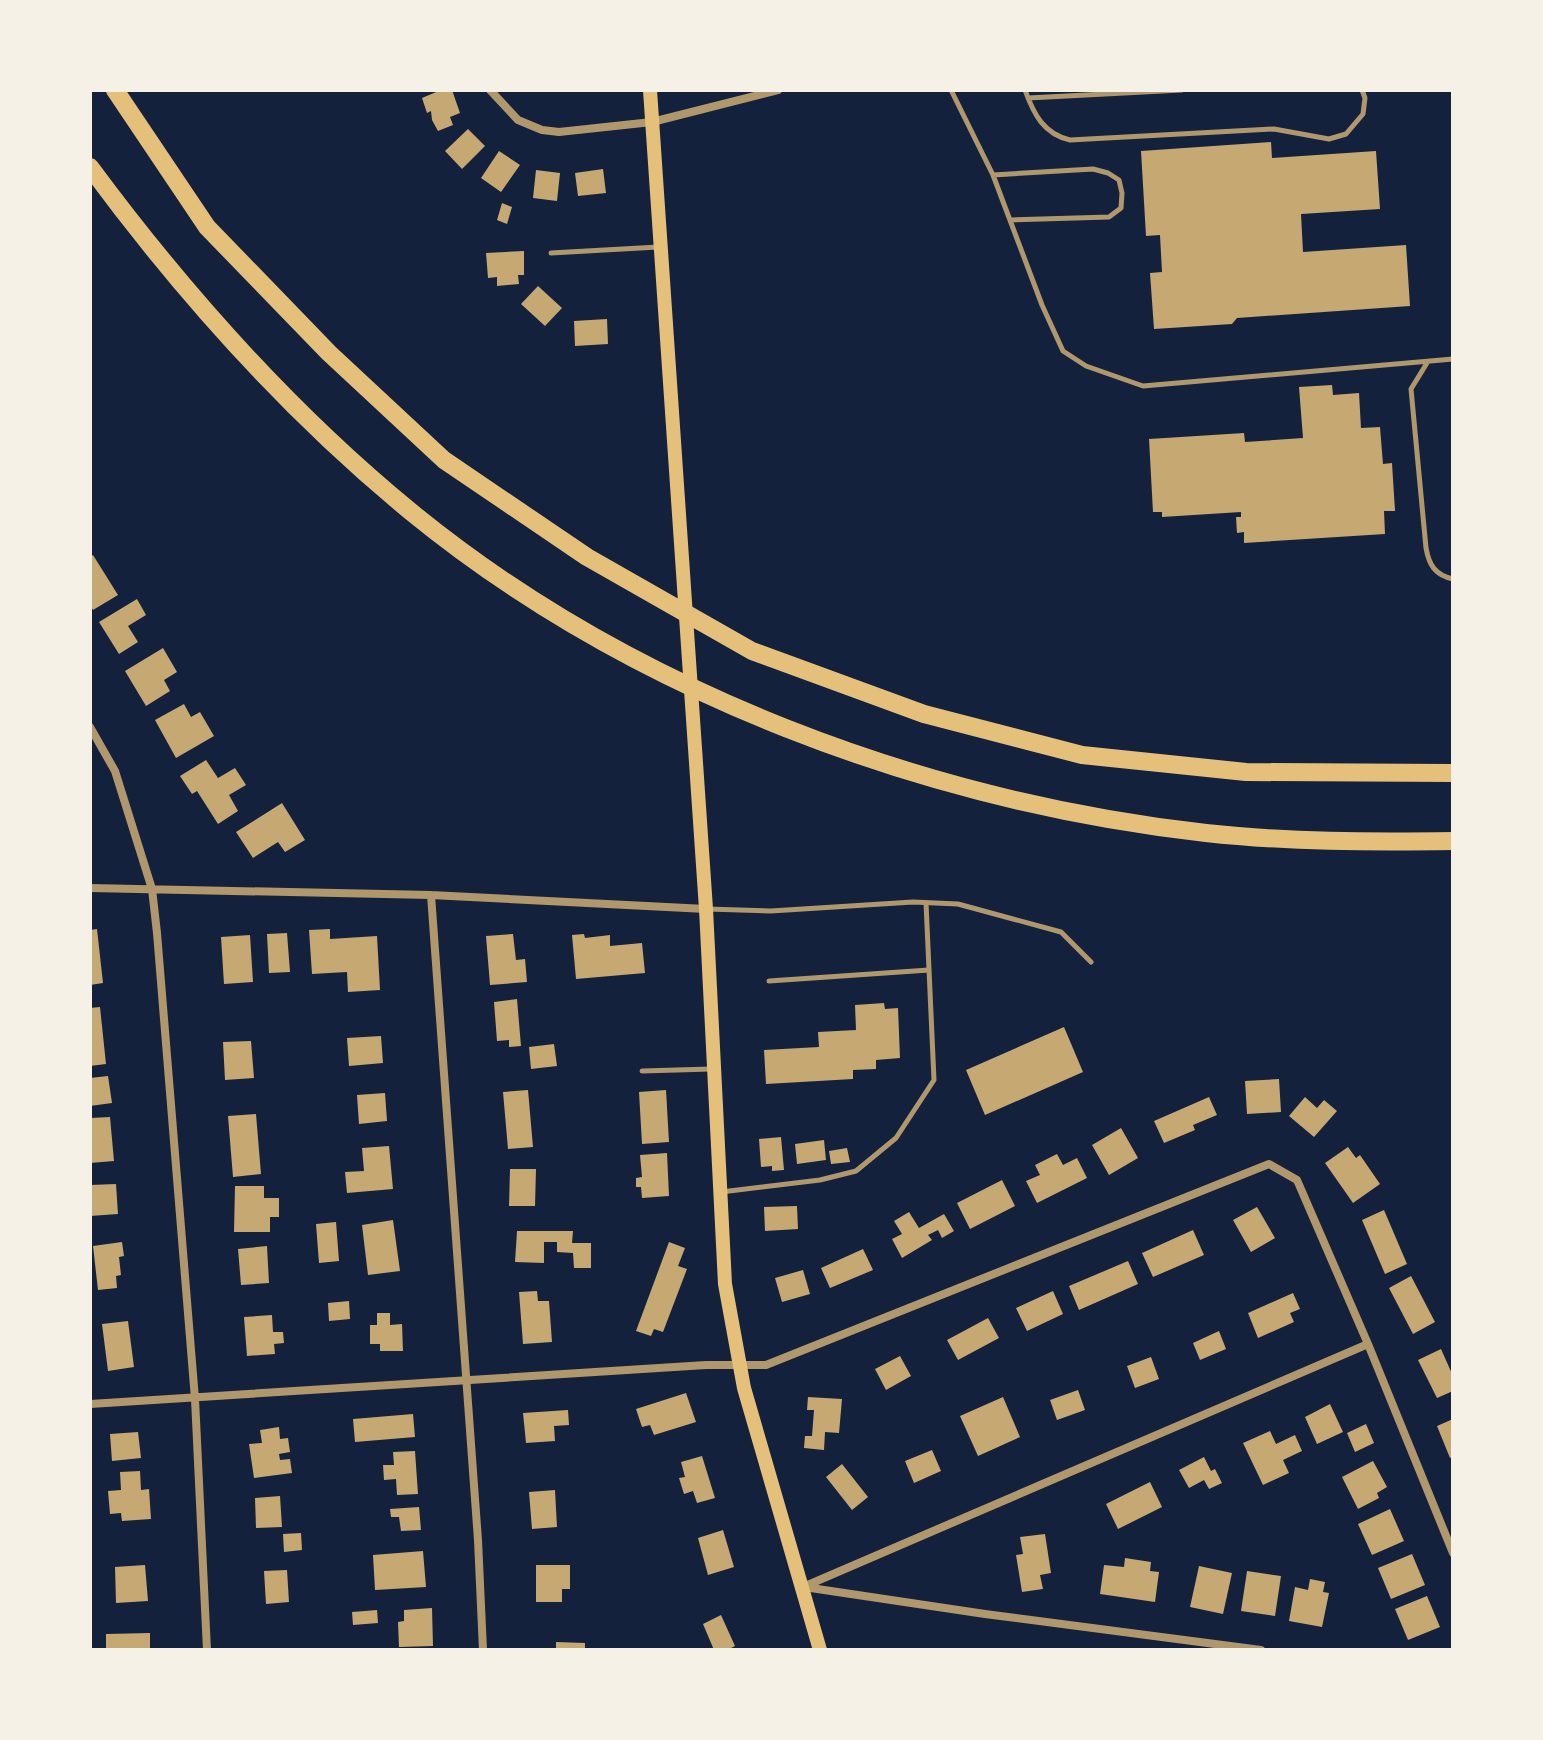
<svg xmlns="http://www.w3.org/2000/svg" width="1543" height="1740" viewBox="0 0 1543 1740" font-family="Arial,sans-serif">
  <rect width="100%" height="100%" fill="#14213d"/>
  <path fill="#c6a872" d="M441,90H452L460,113L450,117L453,125L438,131L432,120L431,111L427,113L422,98Z
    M468,129L485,146L462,169L445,151Z
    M1271,142L1272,158L1376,151L1380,209L1301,214L1303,252L1406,245L1410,306L1237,318L1232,324L1154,329L1150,273L1162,272L1160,235L1146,236L1141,151Z
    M499,151L520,165L501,192L481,178Z
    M603,169L606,193L578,196L575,173Z
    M536,170L560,173L557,201L533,198Z
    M502,203L512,207L507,224L497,220Z
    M524,251V275H518L519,284L497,286V277L488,278L486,253Z
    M538,286L562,308L545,326L521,304Z
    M607,319L608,344L575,346L574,321Z
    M1332,385L1333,395L1359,393L1361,428L1380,427L1383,464L1392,463L1395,511H1384L1385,534L1244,543V532L1237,533L1236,517H1241V512L1162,517V512H1153L1149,439L1244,433L1245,442L1303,438L1299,387Z
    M93,555L118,595L93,610L90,605V557Z
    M137,599L146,615L128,626L138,642L119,654L99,622Z
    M163,648L177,672L164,680L170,691L146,706L125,671Z
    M184,704L191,717L200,712L214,736L176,758L155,720Z
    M206,760L218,778L235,768L246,785L229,795L238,811L218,824L197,791L192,794L180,776Z
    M282,803L305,840L285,852L278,842L253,858L236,832Z
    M97,929L103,983L90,985V930Z
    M330,929V939L377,936L380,990L348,992L347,972L312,974L309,930Z
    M287,933L290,972L269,973L267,934Z
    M513,934L516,960L525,959L527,982L490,985L486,936Z
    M584,934L585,938L610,935V946L642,943L645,973L576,979L572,935Z
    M250,935L253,982L224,984L221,937Z
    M517,999L521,1046L509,1047V1040L497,1041L494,1002Z
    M884,1003L885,1009L898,1008L900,1058L876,1060V1069L853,1070V1079L766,1084L764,1050L819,1047L818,1032L856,1030L855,1005Z
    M100,1007L106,1064L90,1066V1008Z
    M1064,1027L1083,1072L985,1115L966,1070Z
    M381,1036L383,1063L349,1066L347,1038Z
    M251,1041L254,1078L225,1080L223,1042Z
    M554,1044L557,1066L531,1069L529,1047Z
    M108,1076L112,1103L90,1106V1078Z
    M1279,1079L1281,1112L1247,1114L1245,1081Z
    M528,1090L533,1147L508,1149L503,1092Z
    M666,1090L669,1142L642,1144L639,1092Z
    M385,1093L387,1121L359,1124L357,1095Z
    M1209,1097L1217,1115L1193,1125L1195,1130L1164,1143L1154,1121Z
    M1305,1097L1317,1108L1324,1100L1337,1111L1314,1137L1289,1116Z
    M256,1114L261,1174L233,1177L228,1116Z
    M110,1117L114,1161L90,1163V1118Z
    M1121,1128L1138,1158L1109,1175L1092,1145Z
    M781,1137L784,1170L772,1171V1166L761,1167L759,1139Z
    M824,1140L826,1160L797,1164L795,1144Z
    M389,1146L393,1189L347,1193L345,1172L364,1171L362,1148Z
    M1348,1147L1356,1158L1360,1155L1380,1184L1353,1203L1325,1163Z
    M847,1148L850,1162L831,1164L829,1151Z
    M667,1153L669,1196L642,1198L641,1187H636V1178L642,1177L640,1155Z
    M1057,1154L1063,1165L1077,1158L1087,1178L1037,1203L1026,1181L1040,1175L1035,1165Z
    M510,1169H536L535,1206H509Z
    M1002,1180L1015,1206L970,1229L957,1203Z
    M116,1184L118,1214L90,1216V1185Z
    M235,1186H264V1198H279V1217H270V1232H234Z
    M797,1206L798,1229L765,1231L764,1207Z
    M1257,1207L1275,1238L1251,1252L1233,1220Z
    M1384,1210L1407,1264L1385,1274L1362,1220Z
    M909,1212L919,1228L944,1214L954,1231L942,1238L938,1230L928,1235L932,1240L902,1258L892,1239L902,1234L894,1221Z
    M393,1220L400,1271L368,1275L362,1225Z
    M336,1222L339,1261L319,1263L316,1224Z
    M1193,1230L1204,1255L1153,1277L1142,1253Z
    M517,1231H573L572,1243H591V1268H574L573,1253L557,1252V1242H544V1263L515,1262Z
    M122,1242L124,1256L119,1257L121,1275L116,1276L117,1288L98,1290L93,1246Z
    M669,1242L685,1248L678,1266L687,1269L663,1332L654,1329L651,1336L636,1331Z
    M267,1246L269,1283L241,1285L238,1249Z
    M863,1249L873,1270L830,1288L821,1268Z
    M1128,1261L1138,1284L1079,1310L1069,1286Z
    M803,1270L810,1294L782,1302L775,1278Z
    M1411,1276L1435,1322L1413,1334L1389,1288Z
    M537,1291L538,1301H549L552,1342L523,1344L519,1292Z
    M1053,1291L1063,1314L1027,1331L1016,1308Z
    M1293,1293L1300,1309L1290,1313L1294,1322L1258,1338L1248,1313Z
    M349,1301L350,1319L329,1321L328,1303Z
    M377,1313H390V1325L402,1324L403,1351H380V1344H370V1325H377Z
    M272,1315L273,1332H283L284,1343L274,1344L275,1354L247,1356L244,1317Z
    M988,1318L999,1338L958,1360L947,1340Z
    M128,1321L134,1367L108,1371L102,1324Z
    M1219,1331L1226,1349L1200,1360L1193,1343Z
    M1441,1349L1453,1376V1391L1437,1398L1418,1360Z
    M900,1356L911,1376L886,1390L875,1369Z
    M1151,1357L1159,1379L1135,1388L1127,1366Z
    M1078,1390L1085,1410L1057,1420L1050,1400Z
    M686,1393L696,1422L654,1435L650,1425L642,1427L636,1409Z
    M808,1397L842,1399L839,1433L825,1432L824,1450L804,1448L805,1436H812L814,1410H807Z
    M1003,1397L1020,1437L978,1456L960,1416Z
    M1330,1404L1343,1432L1317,1444L1305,1417Z
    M568,1410L569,1425L554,1426L555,1441L526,1443L523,1413Z
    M413,1414L415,1437L355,1442L353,1419Z
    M1453,1419V1457L1450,1458L1437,1426Z
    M1366,1424L1374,1443L1355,1452L1347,1433Z
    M279,1427L280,1439L288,1438L290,1452L279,1454L280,1460L290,1459L292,1473L254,1478L249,1444L262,1443L260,1430Z
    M1270,1431L1276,1444L1295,1435L1302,1451L1283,1460L1289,1473L1263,1485L1243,1443Z
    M138,1432L141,1458L112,1461L110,1434Z
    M932,1450L941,1471L914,1483L905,1461Z
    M415,1451L418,1494L397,1495L396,1479L384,1480L383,1465H394L393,1452Z
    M702,1456L715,1498L697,1503L693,1491L684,1494L679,1478L685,1477L681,1462Z
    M1204,1457L1211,1471L1215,1469L1222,1483L1209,1489L1204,1480L1189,1488L1179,1470Z
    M1373,1461L1387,1487L1377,1493L1379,1498L1358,1509L1342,1477Z
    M842,1464L868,1497L852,1510L826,1477Z
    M140,1471L141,1490L149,1489L151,1519L122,1521L121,1513L110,1514L108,1491L121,1490L120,1472Z
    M1150,1482L1162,1507L1118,1529L1106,1504Z
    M555,1490L557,1527L532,1529L529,1492Z
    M280,1496L282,1527L256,1528L255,1498Z
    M419,1507L421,1530L401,1531L399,1517H391L390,1509Z
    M1390,1509L1404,1541L1372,1555L1358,1524Z
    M723,1530L734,1567L708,1575L698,1538Z
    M301,1533L302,1550L284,1552L283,1534Z
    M1045,1534L1051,1573L1040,1575L1043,1589L1022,1592L1016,1555L1023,1554L1020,1537Z
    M423,1551L426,1587L375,1590L373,1555Z
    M1412,1554L1425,1585L1391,1599L1378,1568Z
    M1125,1558L1151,1562L1150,1571L1159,1572L1155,1602L1100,1594L1104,1565L1124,1567Z
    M145,1565L148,1601L116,1603L115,1567Z
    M536,1565H570V1589H562V1602H536Z
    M1199,1566L1232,1573L1223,1614L1190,1607Z
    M287,1570L289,1602L266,1604L264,1571Z
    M1247,1571L1281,1576L1275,1616L1241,1611Z
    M1310,1579L1325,1582L1323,1592L1329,1593L1322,1627L1289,1621L1295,1587L1308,1590Z
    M1427,1596L1440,1627L1408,1640L1395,1609Z
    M432,1608L433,1646L399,1647L398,1622L404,1621V1610Z
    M377,1610L378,1623L353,1625L352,1612Z
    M721,1615L735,1646L727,1650H714L703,1624Z
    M150,1633V1650L106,1649V1634Z
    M556,1642L585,1643V1650H556Z"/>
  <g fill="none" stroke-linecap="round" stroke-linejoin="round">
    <path stroke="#b1986c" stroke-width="5" d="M951,90L993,175L1042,305L1063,351L1086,366L1143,386L1453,359
      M1025,90C1034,115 1044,134 1070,140L1274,129L1329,139L1346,134L1363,114L1365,98L1362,90
      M1028,98L1182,90
      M993,175L1093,169L1108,173L1119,180L1122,193L1121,208L1109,217L1011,220
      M551,253L658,247
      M1427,363L1411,389L1426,548C1429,565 1435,575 1453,579
      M707,909L771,911L913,902L958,904L1061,932L1091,962
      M769,981L929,970
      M642,1071L711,1069
      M721,1192L820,1180L856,1171L896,1138L934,1080L926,903"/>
    <path stroke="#b1986c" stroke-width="8" d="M490,90L518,120L542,130L559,132L652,122L778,90
      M90,727L115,771L152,889L157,933L195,1399L207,1650
      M90,888L431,895L706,909
      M431,895L478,1540L483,1650
      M90,1404L706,1365H766L1269,1164L1297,1180L1368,1344L1453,1553
      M803,1587L1368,1344
      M804,1587L985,1614L1261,1650"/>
    <path stroke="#e5c07b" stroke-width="14" d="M650,90L706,909L725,1284L744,1388L820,1650"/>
    <path stroke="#e5c07b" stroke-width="18" d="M115,90L207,227L329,353L444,460L587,557L752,651L924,714L1082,755L1246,772L1453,773
      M90,167C184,294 287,410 410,511C631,692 924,801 1206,833C1288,842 1371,842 1453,841"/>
  </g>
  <rect width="1543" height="1740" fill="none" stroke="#f6f1e7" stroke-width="184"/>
</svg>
